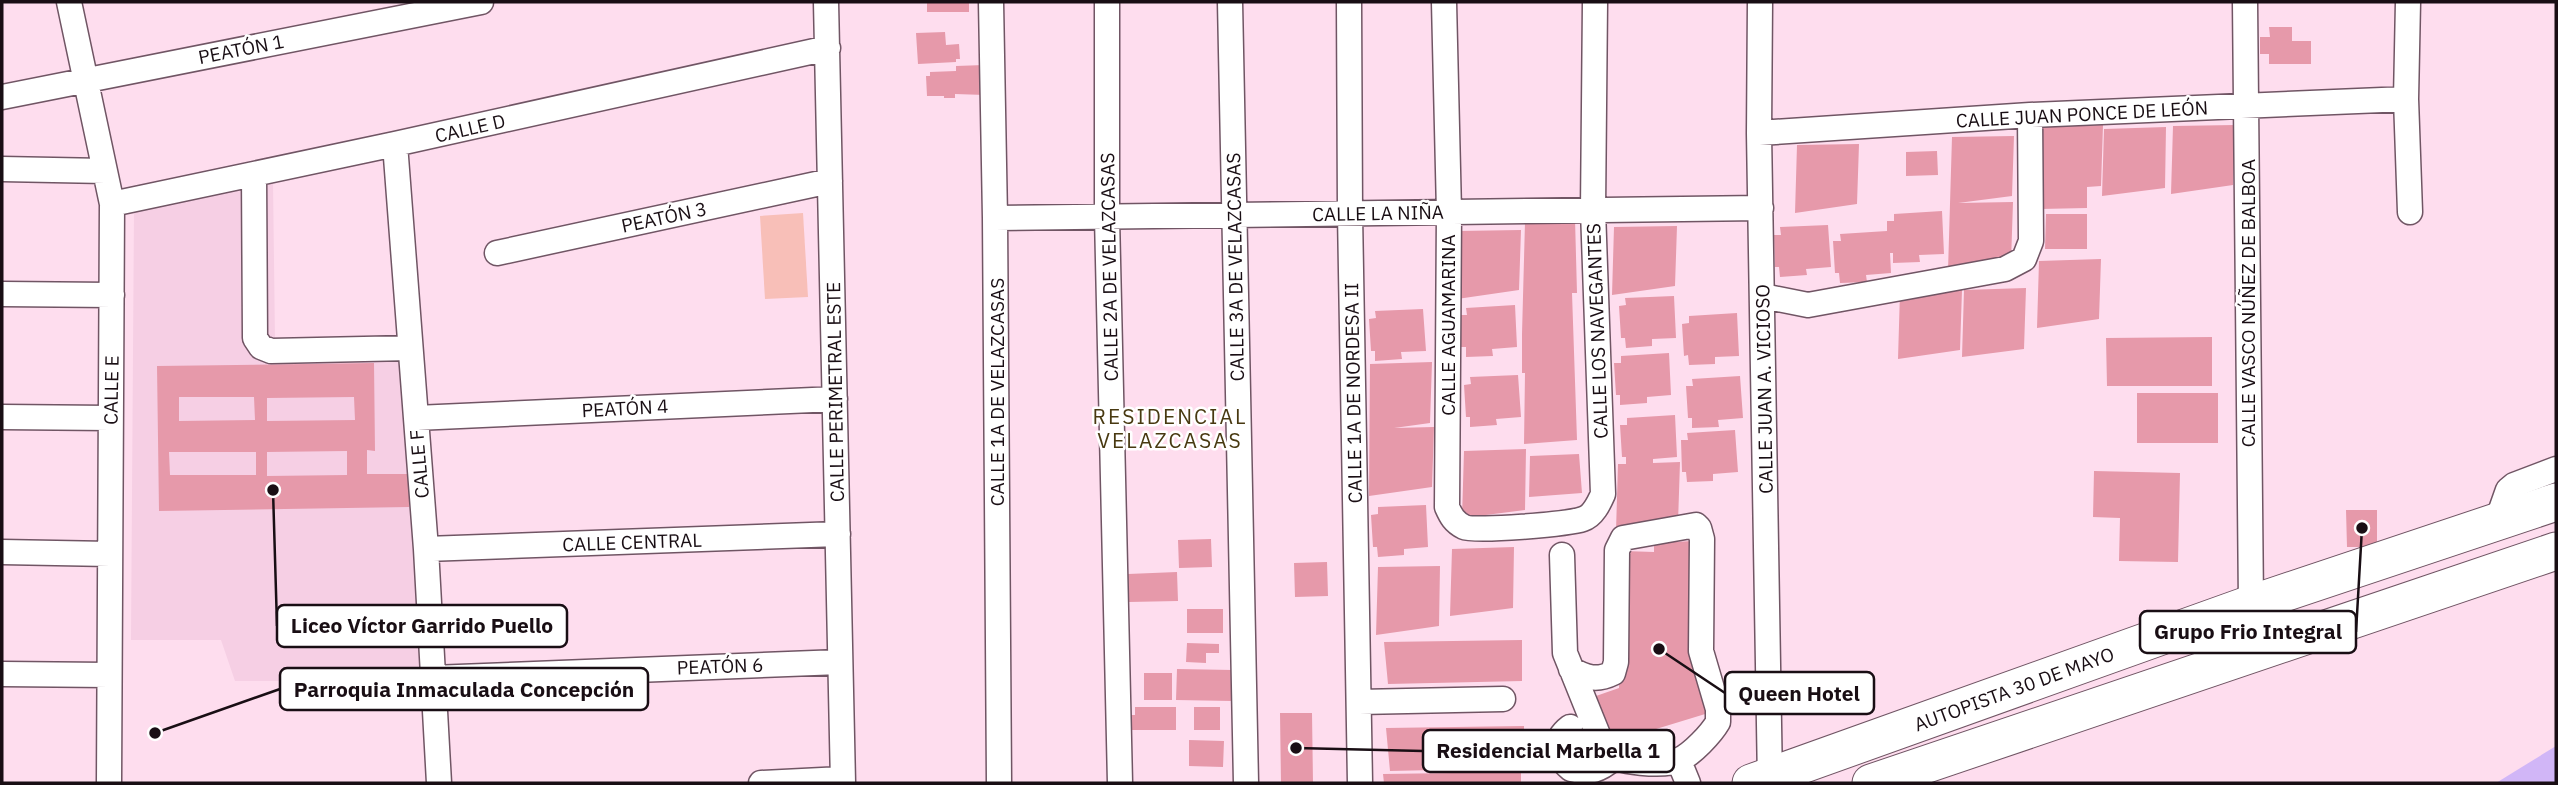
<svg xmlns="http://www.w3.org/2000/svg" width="2558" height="785" viewBox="0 0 2558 785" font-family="'IBM Plex Sans',sans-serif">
  <rect width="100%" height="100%" fill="#feddee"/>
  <path fill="#f6cfe4" d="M273,182L275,340L403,339L428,681H235L221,640H131L134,210Z"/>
  <path fill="#f8bfb8" d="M803,213L808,297L765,299L760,216Z"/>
  <path fill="#d1b6f7" d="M2556,746V783H2496Z"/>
  <path fill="#e699aa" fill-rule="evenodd" d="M927,2H969V12H927Z
    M2269,27H2292V41H2311V64H2269V54H2260V37H2270Z
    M945,32L946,45L959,44L960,59H956V62L918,64L916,33Z
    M984,65L985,95L955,94V98H944V96H927L926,76H930V72L956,71V66Z
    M2103,125L2101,186L2087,187V208L2040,209V127Z
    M2235,125L2233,185L2171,194L2173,126Z
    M2166,127L2165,188L2102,196L2104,129Z
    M2014,136L2012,196L1958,203L2013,202L2011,262L1948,271L1952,137Z
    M1859,144L1857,204L1795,213L1797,145Z
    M1937,151L1938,175L1906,176V152Z
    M1942,211L1944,254L1919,255L1920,262L1893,263V253H1890L1891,273L1866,275L1867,282L1840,283L1839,273H1835L1833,241H1841L1840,234L1887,231V221H1894V214Z
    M2046,214H2087V249H2045Z
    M1575,219L1577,293H1572L1577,440L1524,444L1525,373H1522V334L1525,222Z
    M1828,225L1831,267L1806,269L1807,275L1780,277L1779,267H1775L1774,235H1781L1780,227Z
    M1677,226L1675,286L1612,295L1614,227Z
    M1521,230L1519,290L1457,299L1458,231Z
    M2101,259L2099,319L2037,328L2039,261Z
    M2026,288L2024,349L1962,357L1964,290Z
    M1962,290L1960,350L1898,359L1900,292Z
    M1674,296L1676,338L1652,339V346L1626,348L1625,338H1621L1619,306L1626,305L1625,298Z
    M1515,305L1517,347L1492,349L1493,356L1466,357V347H1461L1460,315H1467L1466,308Z
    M1423,309L1426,351L1401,352L1402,359L1375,361V351H1371L1369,319L1376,318L1375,311Z
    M1737,313L1739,356L1715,357V364L1689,365L1688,355L1684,356L1682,324L1689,323V316Z
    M2212,337V386H2107L2106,338Z
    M1669,353L1671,395L1647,397V403L1620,405V395H1616L1614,363H1621V356Z
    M1432,362L1430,423L1394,428L1434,427L1432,487L1369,496L1370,364Z
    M374,363L375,451L367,450V474H409V507L159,511L157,366ZM179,397H254L255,420L179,421ZM354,397L355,420L267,421V398ZM347,451V475L267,476V452ZM169,452H256V475H170Z
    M1518,375L1521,417L1496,419L1497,425L1470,427V417H1466L1464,385L1471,384L1470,377Z
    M1740,376L1743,418L1718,420L1719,427L1692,428V418H1688L1686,386H1693L1692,379Z
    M2137,393H2218V443H2137Z
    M1675,415L1677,457L1653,459V463L1680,462L1678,523L1616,531L1618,464H1626V457H1622L1620,425H1627V418Z
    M1735,430L1738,472L1713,474V481L1687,482L1686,472H1682L1681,440H1688L1687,433Z
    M1526,449L1525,510L1462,518L1464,451Z
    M1579,454L1582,493L1529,497L1530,456Z
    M2094,471L2180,473L2178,562L2119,561L2120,518L2093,517Z
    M1426,505L1428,547L1404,549V555L1378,557L1377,547H1373L1371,515L1378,514V507Z
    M2346,510H2377V547H2347Z
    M1211,539L1212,567L1179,568L1178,540Z
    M1693,541L1715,711L1607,744L1596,696L1619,688L1624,551L1654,552V543Z
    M1514,547L1513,608L1450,616L1452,549Z
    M1327,562L1328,596L1295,597L1294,563Z
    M1440,566L1439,626L1376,635L1378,567Z
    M1177,572L1178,601L1129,602L1128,574Z
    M1187,609H1223V633H1187Z
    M1522,640V681L1388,684L1384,642Z
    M1187,643L1219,644V653H1206V663L1186,662Z
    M1177,669L1233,670L1232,701L1176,700Z
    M1144,673H1172V700H1144Z
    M1135,707H1176V730H1131L1130,715H1135Z
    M1194,707H1220V730H1194Z
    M1280,713H1312L1313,783H1281Z
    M1524,726V768L1390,771L1386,728Z
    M1189,740L1224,741L1223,767L1189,766Z
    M1521,772V783H1384L1383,774Z"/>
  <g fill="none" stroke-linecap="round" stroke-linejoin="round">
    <g stroke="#705564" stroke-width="27">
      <path id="minor" d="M69,2L112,204L109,783
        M826,2L843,783
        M991,2L995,218L999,783
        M1107,2V217L1120,783
        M1230,2L1246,783
        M1349,2L1350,214L1360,783
        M1444,2L1449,212L1447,507C1451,516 1454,522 1464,527C1475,532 1569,524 1583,519C1593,516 1599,503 1603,494L1593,210L1595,2
        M1760,2L1759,133L1770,783
        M2245,2L2251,604
        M2408,2L2406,99L2410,212
        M2,97L481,2
        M1759,133L2030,115L2406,99
        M395,144L426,549L439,783
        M2,169L105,171
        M254,174L255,338L261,347L271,351L410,348
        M112,204L395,144L828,48
        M995,218L1761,208
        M497,253L830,181
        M2,294L112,295
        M1763,296L1808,305L2005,269L2024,259L2031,241L2030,115
        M2,417L110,418
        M416,418L835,399
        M2496,524L2508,490L2514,485L2556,469
        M426,549L838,534
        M2,552L110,554
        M1562,555L1565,653L1605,752C1616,763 1665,767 1679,760C1692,754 1711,734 1718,722V709L1701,651L1702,539L1699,528L1696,525L1623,538L1617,550L1616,662L1613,673C1597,681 1586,678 1571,669
        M2,674L109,675
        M432,678L840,662
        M1359,702L1503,699
        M1570,727C1553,740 1555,756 1571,769C1589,774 1600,770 1614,758
        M1679,761L1688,783
        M761,783L842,779"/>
    </g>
    <g stroke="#705564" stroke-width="39">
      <path id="highway" d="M1751,783L2251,604L2556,502
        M1871,783L2556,551"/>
    </g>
    <use href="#minor" stroke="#fff" stroke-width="24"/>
    <use href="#highway" stroke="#fff" stroke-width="37"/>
  </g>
  <g text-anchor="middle" stroke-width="5" stroke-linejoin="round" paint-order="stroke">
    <g font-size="19" fill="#190e14" stroke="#fff">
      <text transform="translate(241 49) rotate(-11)" y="7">PEATÓN 1</text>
      <text transform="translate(2082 114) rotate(-3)" y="7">CALLE JUAN PONCE DE LEÓN</text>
      <text transform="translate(470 128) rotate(-13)" y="7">CALLE D</text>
      <text transform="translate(1378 213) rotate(-1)" y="7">CALLE LA NIÑA</text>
      <text transform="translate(664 217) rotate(-12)" y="7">PEATÓN 3</text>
      <text transform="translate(1109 267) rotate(-91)" y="7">CALLE 2A DE VELAZCASAS</text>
      <text transform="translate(1235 267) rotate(-91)" y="7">CALLE 3A DE VELAZCASAS</text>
      <text transform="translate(2248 303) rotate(-90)" y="7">CALLE VASCO NÚÑEZ DE BALBOA</text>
      <text transform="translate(1448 325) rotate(-90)" y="7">CALLE AGUAMARINA</text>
      <text transform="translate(1597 331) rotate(-92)" y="7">CALLE LOS NAVEGANTES</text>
      <text transform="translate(1764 389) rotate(-91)" y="7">CALLE JUAN A. VICIOSO</text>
      <text transform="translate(111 390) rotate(-89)" y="7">CALLE E</text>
      <text transform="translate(835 392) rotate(-91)" y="7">CALLE PERIMETRAL ESTE</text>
      <text transform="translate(997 392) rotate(-90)" y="7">CALLE 1A DE VELAZCASAS</text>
      <text transform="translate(1353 393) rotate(-91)" y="7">CALLE 1A DE NORDESA II</text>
      <text transform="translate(625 408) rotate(-3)" y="7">PEATÓN 4</text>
      <text transform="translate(419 464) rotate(-95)" y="7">CALLE F</text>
      <text transform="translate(632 542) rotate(-2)" y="7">CALLE CENTRAL</text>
      <text transform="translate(720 666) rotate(-2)" y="7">PEATÓN 6</text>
      <text transform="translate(2014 689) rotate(-20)" y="7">AUTOPISTA 30 DE MAYO</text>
    </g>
    <g font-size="21" letter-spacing="2" fill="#483911" stroke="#fff">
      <text x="1170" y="424">RESIDENCIAL<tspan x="1170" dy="24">VELAZCASAS</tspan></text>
    </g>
  </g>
  <path fill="none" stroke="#190e14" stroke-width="2.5" d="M273 490L277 626M2362 528L2356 632M155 733L280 689M1659 649L1725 693M1296 748L1423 751"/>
  <g fill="#190e14" stroke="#fff" stroke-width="2.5">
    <circle cx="273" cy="490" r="7"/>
    <circle cx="2362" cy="528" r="7"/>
    <circle cx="155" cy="733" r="7"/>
    <circle cx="1659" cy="649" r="7"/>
    <circle cx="1296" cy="748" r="7"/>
  </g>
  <g fill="#fff" stroke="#190e14" stroke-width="2.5">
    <rect x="277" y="605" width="290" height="42" rx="7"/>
    <rect x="2140" y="611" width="216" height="42" rx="7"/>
    <rect x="280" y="668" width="368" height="42" rx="7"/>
    <rect x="1725" y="672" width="149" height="42" rx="7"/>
    <rect x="1423" y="730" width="251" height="42" rx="7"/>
  </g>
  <g font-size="21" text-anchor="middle" font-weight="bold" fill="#190e14">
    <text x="422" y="633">Liceo Víctor Garrido Puello</text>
    <text x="2248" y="639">Grupo Frio Integral</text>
    <text x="464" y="697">Parroquia Inmaculada Concepción</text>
    <text x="1799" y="701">Queen Hotel</text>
    <text x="1548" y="758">Residencial Marbella 1</text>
  </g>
  <rect width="2558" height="785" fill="none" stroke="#190e14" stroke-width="7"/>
</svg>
